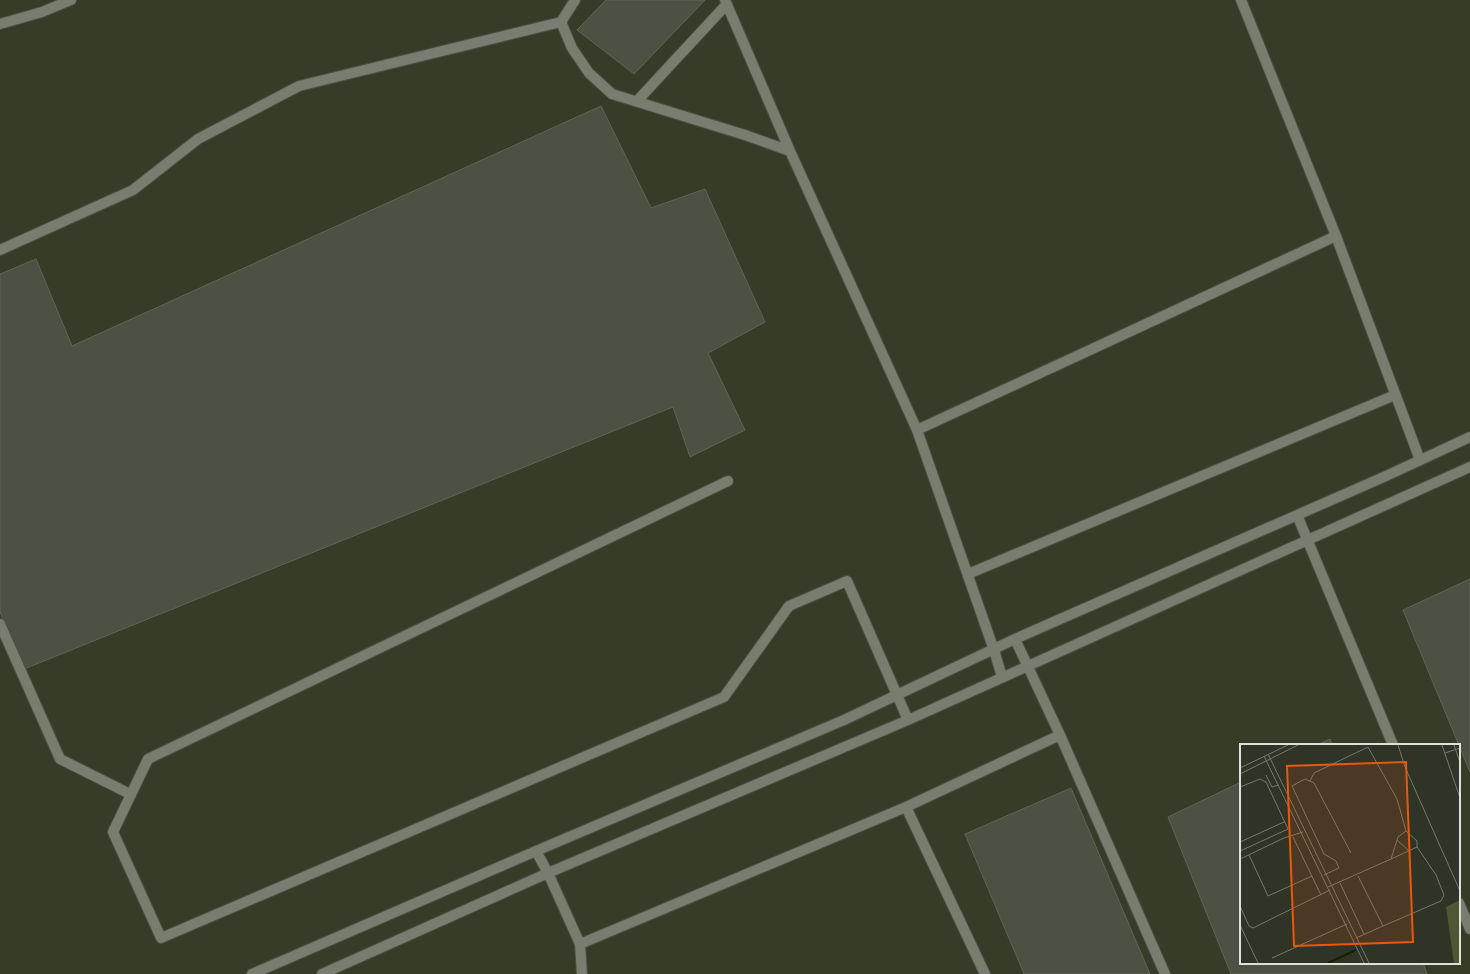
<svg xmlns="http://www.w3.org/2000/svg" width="1470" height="974" viewBox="0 0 1470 974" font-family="'Source Sans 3',sans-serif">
  <rect width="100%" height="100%" fill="#303427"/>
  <path fill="#363c28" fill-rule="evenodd" d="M0,0H1470V974H0ZM1241,745H1459V963H1241Z"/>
  <path fill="#4d5143" stroke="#606557" d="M606,0H705L634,74L577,30Z
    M601,106L651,208L705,189L765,322L708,353L745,430L690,457L673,407L24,669L0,612V274L36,259L72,346Z
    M1470,579V772L1403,610Z
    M1330,739L1332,745H1317Z
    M1241,782V963H1423L1427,974H1231L1168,817Z
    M1071,788L1150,974H1024L965,834Z"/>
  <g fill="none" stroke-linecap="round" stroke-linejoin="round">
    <g stroke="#4b4f44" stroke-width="12">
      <path id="minor" d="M725,0L790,151
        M1241,0L1336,236
        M561,22L575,0
        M0,24L42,12L71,0
        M637,101L727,4
        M0,250L133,190L198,139L299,86L561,22L572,48L589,73L612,94L745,135L790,151L917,430L994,650L1002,677
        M917,430L1336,236L1420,460
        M728,481L148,759L113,832L161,938L724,697L789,606L847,581L908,720
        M1297,515L1393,745
        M968,574L1395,395
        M0,624L60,759L130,794
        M1015,639L1060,735L1165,974
        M906,807L985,974
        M536,851L548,873L580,944L582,974
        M1459,903L1470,929
        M580,944L906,807L1060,735
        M252,974L536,851L844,720L1015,639L1386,476L1470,437
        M322,974L548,873L908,720L1470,467"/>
    </g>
    <use href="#minor" stroke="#797d6f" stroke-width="10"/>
  </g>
  <g transform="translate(1240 744)">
    <rect width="220" height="220" fill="#303427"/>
    <path d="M220,156V219H214L206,163Z" fill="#4d5734"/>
    <path fill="none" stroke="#171f00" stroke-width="2" d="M88,219L116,206"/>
    <path fill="none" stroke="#76796e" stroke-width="1" d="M158,1L165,23L220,147M202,1L220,54M214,1L220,18M205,9L220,4M28,10L129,219M24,12L124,219M0,24L48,1M0,30L58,1M26,31L32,43L39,41M70,37L74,29L128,3L157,55L166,87L158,93L151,115L88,143M0,43L20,35L26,38L48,85L0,107M166,87L177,97V103M53,93L81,151M157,96L169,107M0,98L44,78M9,111L28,152L72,132M0,115L44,94L63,88M84,131L99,124L96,117L84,110L52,42L65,35L74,39L111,109M100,139L124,190M0,162L9,182L13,184L90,146M0,181L18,219M143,182L201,157L204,151L196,131L177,103L151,115M116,194L143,182L118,132M32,214L107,180"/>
    <path fill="#e8590c" fill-opacity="0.15" stroke="#e8590c" stroke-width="2" d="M166,18L173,198L54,202L47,22Z"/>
    <rect width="220" height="220" fill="none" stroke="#dee1d9" stroke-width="2"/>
  </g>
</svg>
